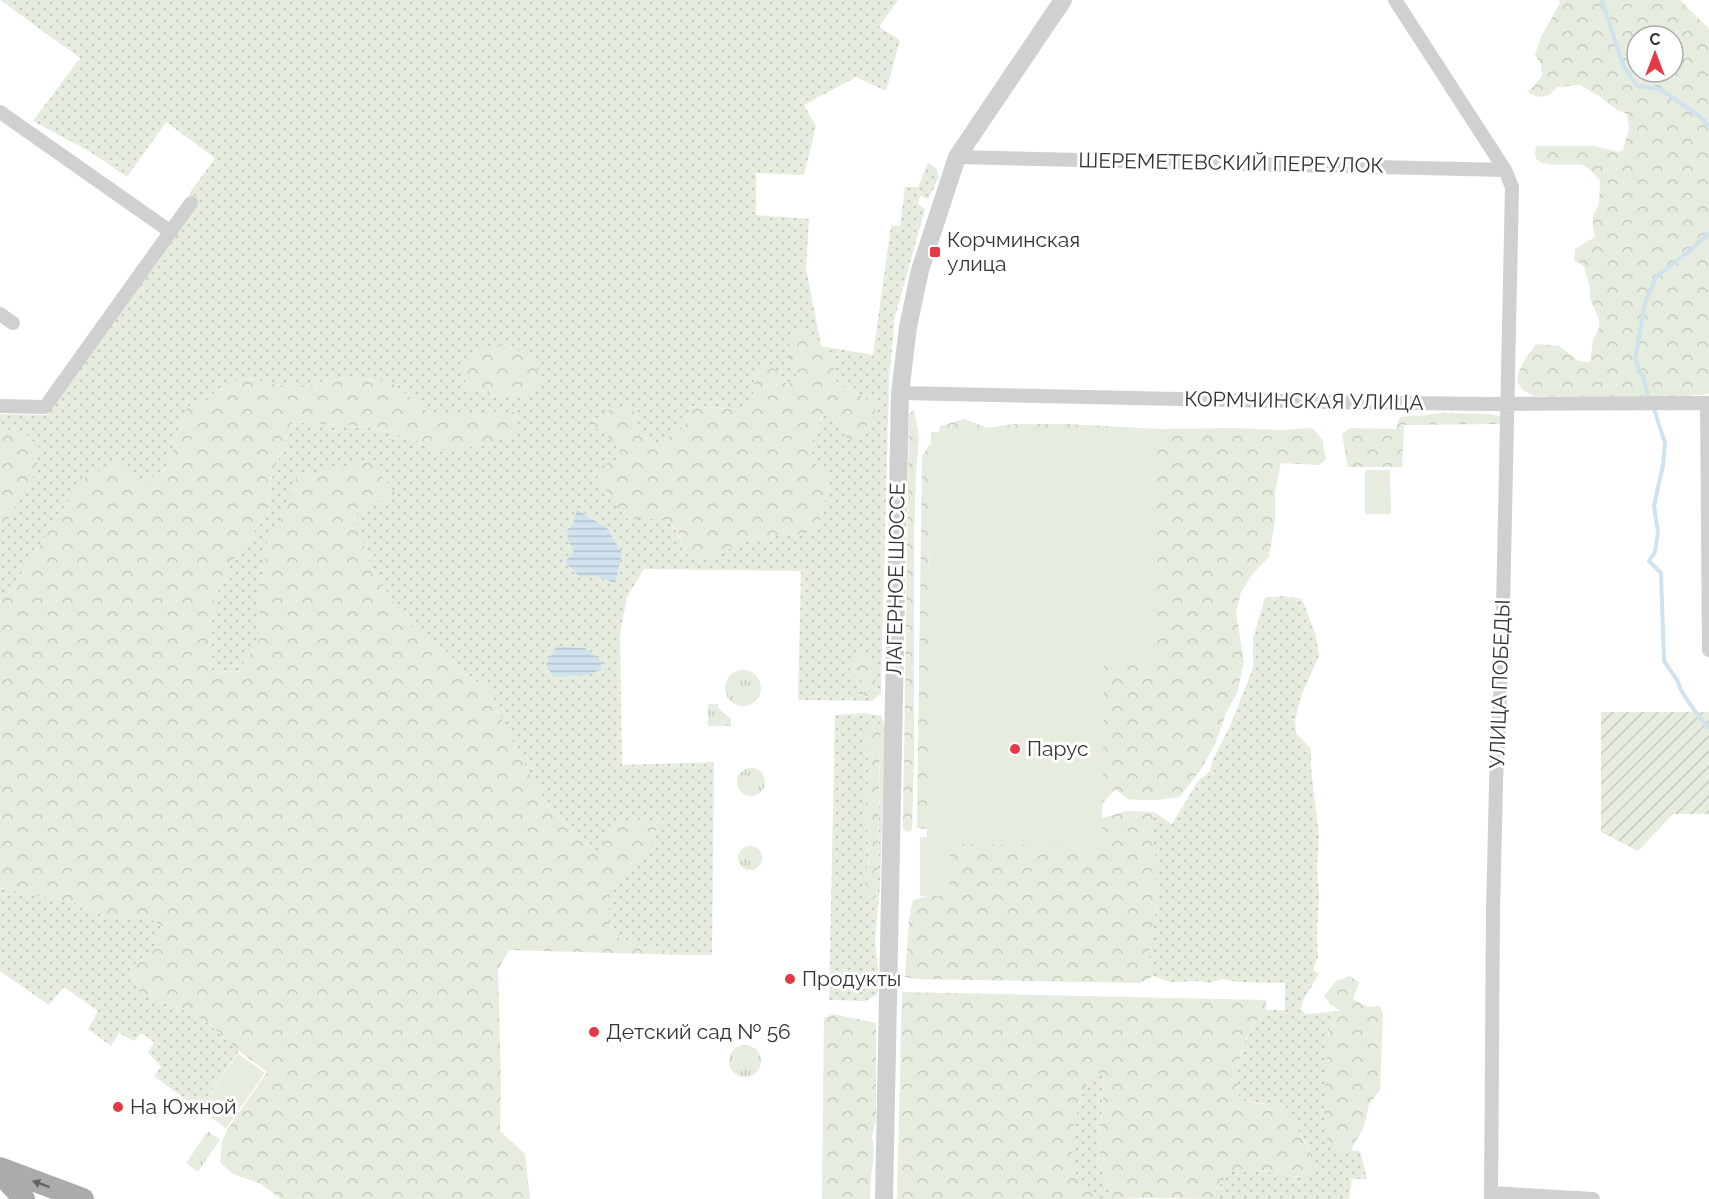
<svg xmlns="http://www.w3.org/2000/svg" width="1709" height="1199" viewBox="0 0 1709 1199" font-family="Raleway,sans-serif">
  <defs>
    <pattern id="grass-dots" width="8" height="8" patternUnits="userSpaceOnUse" patternTransform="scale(1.5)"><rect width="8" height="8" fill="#e6ecdf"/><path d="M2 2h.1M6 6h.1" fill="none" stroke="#c6cbc0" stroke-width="1.8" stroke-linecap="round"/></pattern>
    <pattern id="forest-crowns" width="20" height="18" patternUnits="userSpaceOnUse" patternTransform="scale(1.5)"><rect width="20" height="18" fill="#e6ecdf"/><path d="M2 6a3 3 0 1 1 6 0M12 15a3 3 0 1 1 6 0" fill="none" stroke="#c6cbc0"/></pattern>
    <pattern id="park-tufts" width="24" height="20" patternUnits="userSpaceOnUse" patternTransform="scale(1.5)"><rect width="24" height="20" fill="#e6ecdf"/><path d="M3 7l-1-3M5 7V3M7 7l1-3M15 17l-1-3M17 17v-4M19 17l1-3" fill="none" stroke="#c6cbc0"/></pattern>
    <pattern id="garden-furrows" width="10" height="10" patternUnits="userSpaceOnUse" patternTransform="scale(1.5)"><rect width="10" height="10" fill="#e6ecdf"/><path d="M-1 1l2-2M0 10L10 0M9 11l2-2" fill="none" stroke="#c6cbc0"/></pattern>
    <pattern id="water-rules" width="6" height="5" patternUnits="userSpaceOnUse" patternTransform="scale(1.5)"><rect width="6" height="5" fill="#cfe2ee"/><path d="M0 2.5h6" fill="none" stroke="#b2c2cd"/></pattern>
  </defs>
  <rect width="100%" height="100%" fill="#fff"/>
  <path fill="url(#grass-dots)" fill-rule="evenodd" d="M0,0H898L879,27L900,40L886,91L856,77L804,105L816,126L804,175L756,173V215L809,219L806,268L821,346L873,355L891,226H900L905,187H918L928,163L937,169L939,178L928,199L920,196L918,204L925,209L895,317L889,378L881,693L872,701L798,700L801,571L644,569L627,597L620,633L622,765L714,762L712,955H683L628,943L615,935L609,922V898L630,865L649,851L598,852L581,840L547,804L518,753L487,688L459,671L407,623L372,569L354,515L297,476L287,509L266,545L260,601V638L238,672L212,671L209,647L215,597L230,566L255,530L268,507L270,482L293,422L371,427L413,439L431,449L516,413L477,416H433L391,382L347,377L300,388L243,378L187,408L167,467L141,486L86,477L52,526L13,587L0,604V414L47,415L196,204L189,194L215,158L166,122L127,177L92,153L33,121L80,58ZM815,345L833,355L835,381L864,398L875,395L848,440L830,413L823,416L815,432L811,446L813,459L819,470L826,476L829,489L816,528L804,535L785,533L769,538L740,542L721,554H686L676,530L666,519H628C618,509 612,496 602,485L625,457L604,431L588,425L639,435L659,443L684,427L691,406L747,410L753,395L755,376L773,367L787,385L801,377L791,361ZM511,346L527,396H516L473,390ZM578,509L607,528L622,553L597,576H579L565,562L574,551L569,542L566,531L573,524Z
    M1284,596L1302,599L1316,636L1319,656L1301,696L1295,721L1296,733L1311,749V768L1319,836L1317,869L1319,895L1317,933L1318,957L1313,970L1319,974L1303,1000L1301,1009L1305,1014L1341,1011L1329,1029L1324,1122L1351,1150L1360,1151L1367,1179H1352L1349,1199H1216L1214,1196C1216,1187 1224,1181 1229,1170L1242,1168L1298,1177L1310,1150L1299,1132L1264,1103L1240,1101C1233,1070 1242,1032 1266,1010H1285V983L1238,982L1223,979L1210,983L1199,981L1170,982L1153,976L1148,964L1150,946L1153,934L1156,899V861L1151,838L1154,812L1172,824L1198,781L1210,771L1212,761L1230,726L1253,668V638L1265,598Z
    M864,713L881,716L885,726L880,886L875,941L880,985L877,995L865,1001L829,1000L835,715ZM866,742L880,756L878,880L876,898L867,867L870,857L865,805L870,769Z
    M0,888L75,903L105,916L150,918L164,929L153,948L130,969L140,993L200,1016L239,1051L199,1109L154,1076L161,1067L148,1052L154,1042L141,1033L134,1041L119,1033L111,1046L88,1029L98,1011L64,987L49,1005L0,971Z
    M1094,1071L1102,1075C1105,1103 1098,1131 1100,1159C1102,1174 1111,1185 1113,1199H1097C1093,1193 1074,1175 1073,1171C1066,1152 1078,1100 1087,1083C1089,1079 1092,1075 1094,1071Z"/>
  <path fill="url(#forest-crowns)" fill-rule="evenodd" d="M1559,0H1680L1709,29V393C1702,396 1696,394 1689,396C1679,398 1669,400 1659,399C1650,397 1649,394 1639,397L1535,396C1503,386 1523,362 1536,344L1559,346L1579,361L1590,362L1593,340L1599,329V319L1590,299V288L1584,266L1574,260L1575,249L1595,237L1593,227V216L1599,204L1600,181C1595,176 1590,167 1582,165C1571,162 1525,173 1537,146H1594L1618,152L1623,150L1629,129L1627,114L1617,110L1599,96L1580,85L1558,87L1549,95L1538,97L1527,92L1536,84L1542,75L1541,64L1535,55L1542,35L1560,3ZM1637,36H1673V72H1637Z
    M804,327L815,345L833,355L835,381L864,398L876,395L875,416L857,439L848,440L830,413L822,416L815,432L811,446L813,459L819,470L826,476L829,489L816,528L804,535L785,533L769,538L740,542L721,554L701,558L686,554L677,530L666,519H628L618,508L598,479L597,468L624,457L604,431L588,426L606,410L633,408L639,435L659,443L684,427L691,406L747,410L753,394L755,376L761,365L773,367L787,385L801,377L791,361L788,349L794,330Z
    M494,344C522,348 540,357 541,388L527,396H516L473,390C463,384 464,376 463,365L471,356Z
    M347,377L391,382L433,416H477L516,412L513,437L458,450L431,449L413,439L371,427L293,422L270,482L268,507L255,530L230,566L215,597L209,647L212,671L238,672L260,638V601L266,545L286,509L297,475L371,462L396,494L354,515L372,569L407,623L459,671L487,688L518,753L547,804L581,840L598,852L613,821L659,822L649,851L630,865L609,898V922L615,935L628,943L684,955L509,950L498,970L501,1082L500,1131L525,1154L530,1199H281L261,1184L234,1174L220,1163L222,1142L227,1130L267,1072L239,1051L200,1016L140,993L130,969L153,948L164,928L150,918L105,916L75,903L0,888V604L13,587L52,526L86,476L118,463L141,485L167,467L187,408L243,378L300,388Z
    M914,410L919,437L916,473L914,538V762L912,830L906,832L903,828L909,414Z
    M1444,413L1488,414L1501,416L1502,424L1404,425L1402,467H1348L1342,434L1350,428L1396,429L1400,417Z
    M964,419L988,428L1013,424H1069L1158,429L1237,428L1278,430L1312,428L1322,439L1326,459L1319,465L1281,463L1275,492V521L1269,557L1253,573L1241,592L1236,613L1244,662L1237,693L1226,713L1216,742L1200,771L1179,797L1157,800H1138L1128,799L1115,789L1103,803L1093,795L941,440L939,432L940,426Z
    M0,428L25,433L40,448L35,474L0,532Z
    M930,444L937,453L929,565L933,589L927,829L917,828L922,456Z
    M853,655C871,654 873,660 875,676C876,685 877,688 872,696H864L861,680L851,673L850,662Z
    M871,721L880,726L878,880L876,898L868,901L865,881L870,857L865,805L870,769L866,742L867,726Z
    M1127,811L1154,812L1151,838L1156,861V899L1153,934L1150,946L1148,964L1153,976L1141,983L916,979L905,977L909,919L913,900L932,895L946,840L1078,825Z
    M870,974L874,978L875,986L867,991L862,990L860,982L863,976Z
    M1350,976L1359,982L1353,999L1367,1007L1380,1006L1383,1014L1380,1090L1369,1104L1364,1127L1351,1150L1339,1151L1328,1143L1324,1122V1105L1329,1029L1341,1011L1330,1004L1324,996L1336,981Z
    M902,992L1266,1000V1010C1242,1031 1233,1070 1240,1101L1281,1106L1290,1113L1304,1142L1310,1150L1312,1168L1311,1176C1283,1179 1256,1165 1229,1171C1224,1181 1215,1187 1214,1196L1216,1199L1148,1198L1113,1199C1111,1185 1102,1174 1100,1159C1098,1131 1106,1103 1102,1075L1094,1071C1075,1099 1070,1139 1073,1172L1082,1180L1097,1199H897Z
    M833,1014L876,1023V1120L872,1137L874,1153L871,1177L870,1199H822L824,1018Z"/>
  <path fill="url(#park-tufts)" d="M725 688a18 18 0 1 1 36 0a18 18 0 1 1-36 0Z
    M708,704H718V708L731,719V726H708Z
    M737 782a14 14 0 1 1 28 0a14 14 0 1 1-28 0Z
    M738 858a12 12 0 1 1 24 0a12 12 0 1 1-24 0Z
    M729 1061a16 16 0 1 1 32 0a16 16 0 1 1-32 0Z
    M208,1131L220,1140L198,1172L186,1163Z"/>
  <path fill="url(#garden-furrows)" d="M1601,712H1709V814H1673L1638,851L1601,832Z"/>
  <path fill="#e6ecdf" d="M931,432L1156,434L1153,661L1104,660L1102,846L950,844L949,896H920V837H927Z
    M1365,470H1390L1391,514H1365Z
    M238,1054L265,1073L226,1128L199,1109Z"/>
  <path fill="url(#water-rules)" d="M577,509L607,528L622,553L615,583L597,576H579L565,562L574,551L569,542L566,531L573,524Z
    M556,647L585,648L601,661V670L586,675L554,677L546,665Z"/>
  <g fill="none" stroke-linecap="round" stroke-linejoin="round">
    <path stroke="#cfe2ee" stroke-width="4" d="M1602,0L1623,65L1637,86L1660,89L1699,116L1709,126
      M1648,395L1644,379L1635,359L1645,303L1656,277L1687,253L1709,233
      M1654,409L1665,443L1663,465L1654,506L1658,532L1655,552L1649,561L1661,573L1664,661L1677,680L1682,692L1699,717L1709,728"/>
    <path stroke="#d0d0d0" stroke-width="14" d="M1395,0L1505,170L1512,187L1502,656L1496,783L1493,912L1491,1199
      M0,112L171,232
      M957,157L1505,170
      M0,314L13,323
      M900,393L1323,402L1489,404L1709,403
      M1707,403L1709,650
      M0,406L45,407L191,203
      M1491,1193L1593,1199"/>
    <path stroke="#d0d0d0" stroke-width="18" d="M884,1199L900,393L908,327L920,270L957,157L1063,0"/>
    <path stroke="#ababab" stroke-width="22" d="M0,1168L83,1199
      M0,1173L24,1199"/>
  </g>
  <defs><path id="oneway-solid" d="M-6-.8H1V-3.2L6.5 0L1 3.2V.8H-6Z" transform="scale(1.5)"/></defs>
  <use fill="#636363" href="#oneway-solid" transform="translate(41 1184) rotate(-160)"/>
  <g fill="#e63946" stroke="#fff" stroke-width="2">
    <rect x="929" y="246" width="12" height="12" rx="3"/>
    <circle cx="1015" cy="749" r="6"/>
    <circle cx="790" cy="979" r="6"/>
    <circle cx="594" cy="1032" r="6"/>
    <circle cx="118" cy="1107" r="6"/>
  </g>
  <g text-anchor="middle" stroke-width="6" stroke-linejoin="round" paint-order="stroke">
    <g font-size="21" fill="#333" stroke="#fff">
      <text transform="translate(1231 163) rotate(1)" y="7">ШЕРЕМЕТЕВСКИЙ ПЕРЕУЛОК</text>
      <text transform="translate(1304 401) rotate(1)" y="7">КОРМЧИНСКАЯ УЛИЦА</text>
      <text transform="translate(896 579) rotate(-89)" y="7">ЛАГЕРНОЕ ШОССЕ</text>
      <text transform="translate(1500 684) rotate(-88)" y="7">УЛИЦА ПОБЕДЫ</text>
    </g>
    <g font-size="21" fill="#333" stroke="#fff" text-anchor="start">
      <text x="947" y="247">Корчминская<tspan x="947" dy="24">улица</tspan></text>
      <text x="1027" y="756">Парус</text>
      <text x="802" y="986">Продукты</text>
      <text x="606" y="1039">Детский сад № 56</text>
      <text x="130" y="1114">На Южной</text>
    </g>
  </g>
  <g transform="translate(1655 54)"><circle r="28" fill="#ffffff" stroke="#adadad" stroke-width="1.5"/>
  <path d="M0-4.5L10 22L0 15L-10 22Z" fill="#e63946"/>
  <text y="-9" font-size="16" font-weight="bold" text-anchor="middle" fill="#333333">С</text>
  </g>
</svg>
